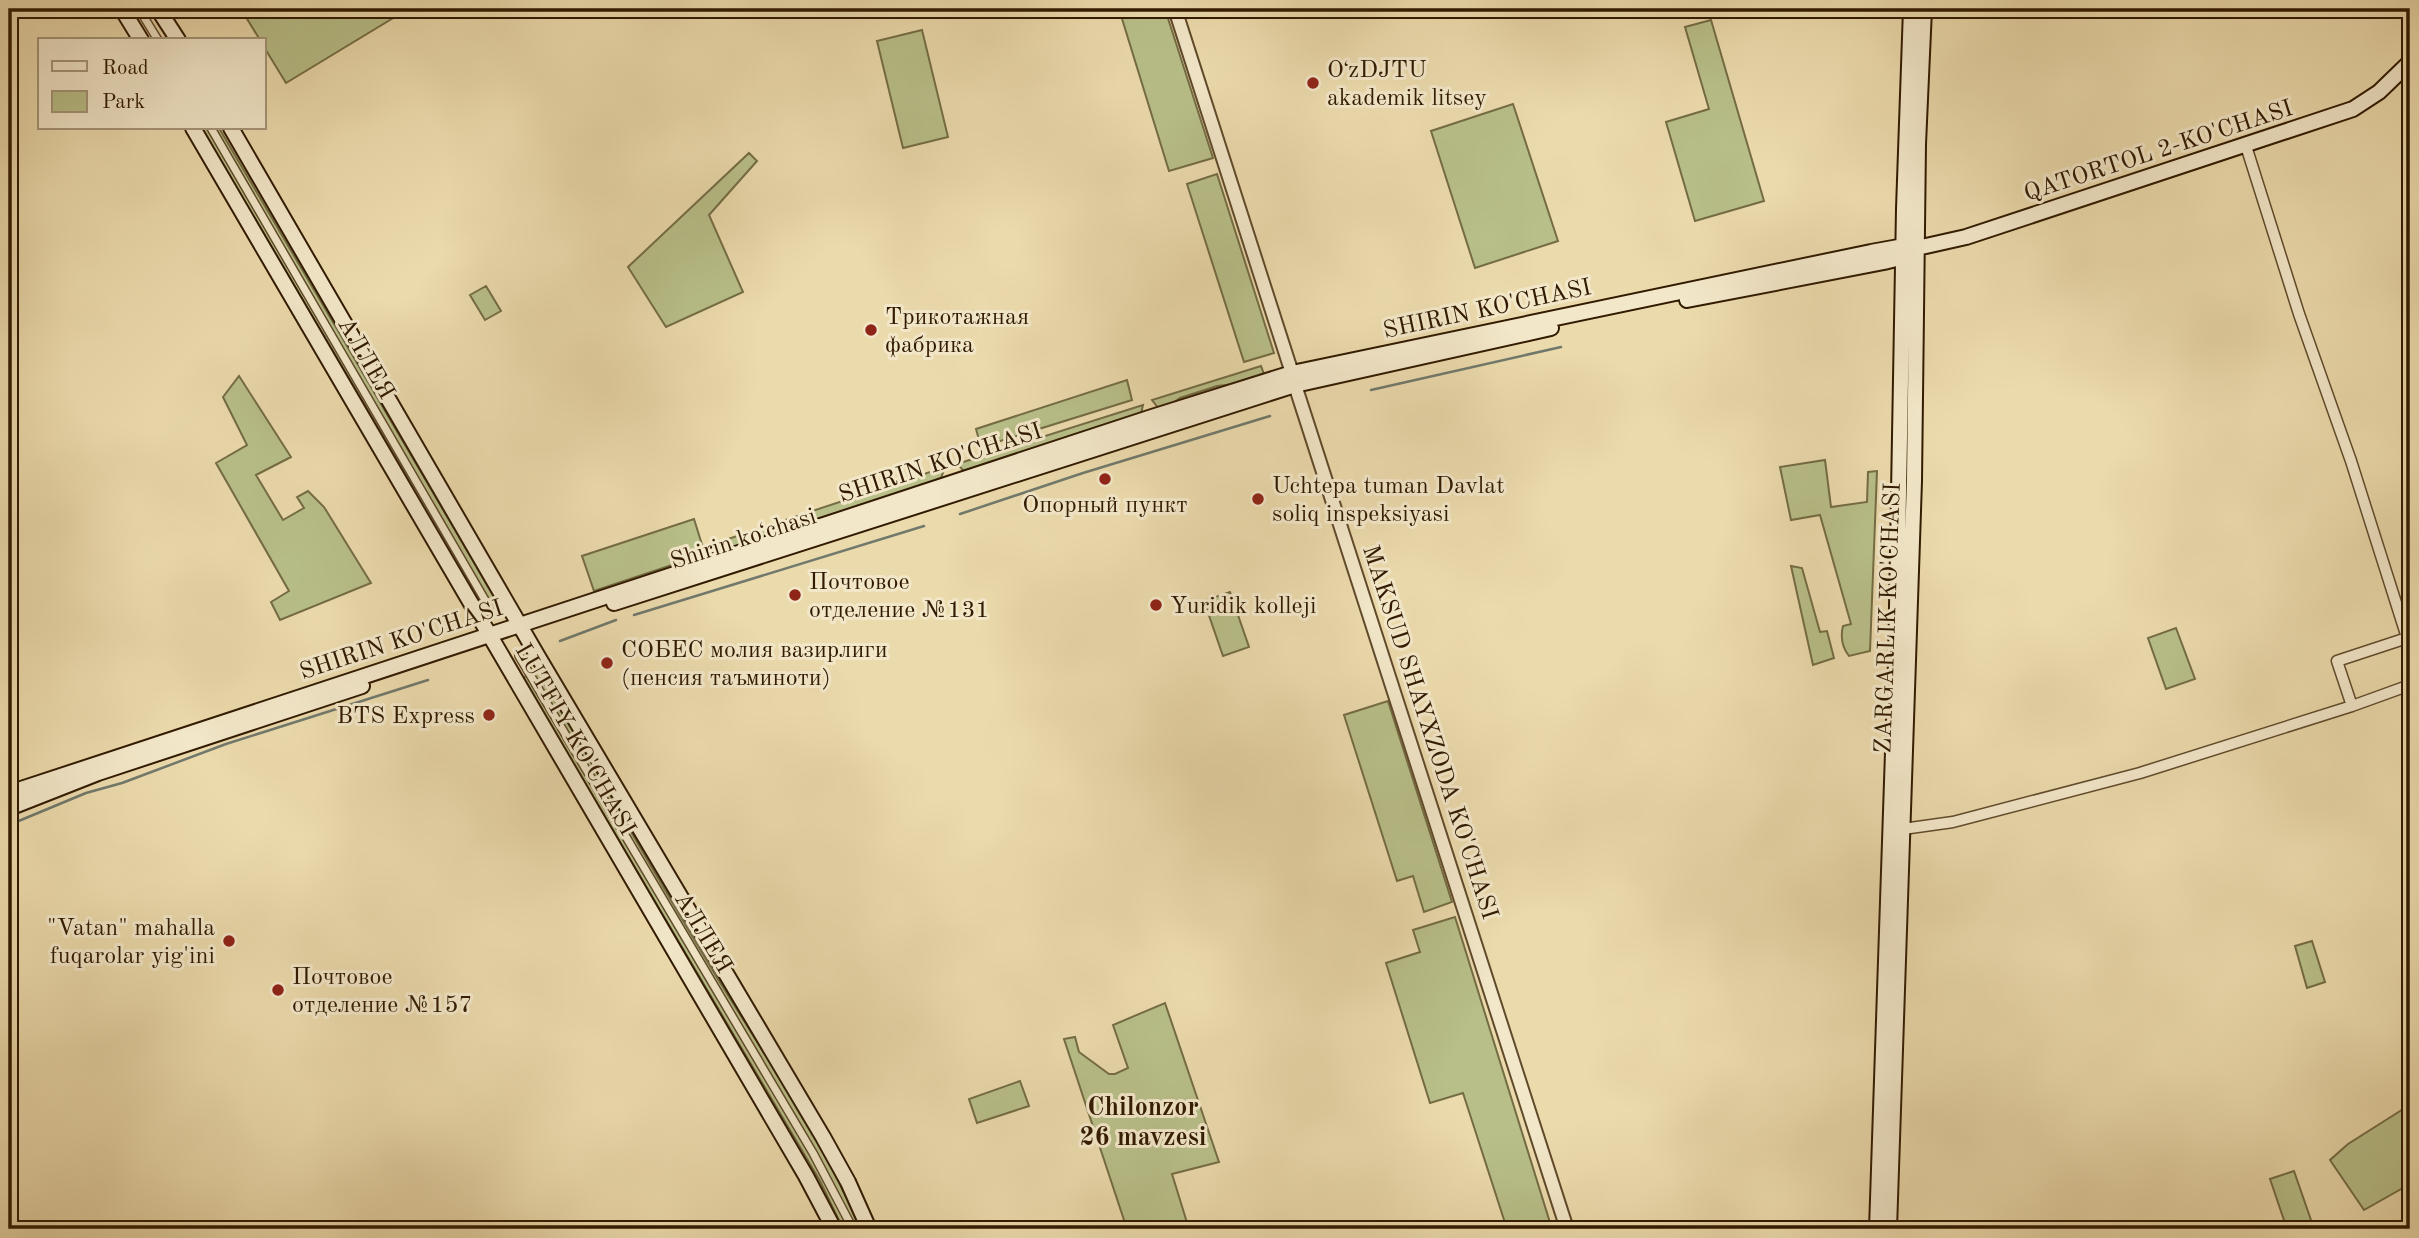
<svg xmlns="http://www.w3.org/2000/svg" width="2419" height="1238" viewBox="0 0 2419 1238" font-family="'Old Standard TT',serif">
  <rect width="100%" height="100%" fill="#ebdaac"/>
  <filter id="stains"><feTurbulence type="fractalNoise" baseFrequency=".00286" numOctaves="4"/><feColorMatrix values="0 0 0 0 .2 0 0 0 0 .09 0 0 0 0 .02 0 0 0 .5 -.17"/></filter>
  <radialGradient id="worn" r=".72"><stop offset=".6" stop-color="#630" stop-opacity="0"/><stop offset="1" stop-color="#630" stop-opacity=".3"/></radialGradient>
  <path fill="#b8bf89" stroke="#746c44" stroke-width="2" d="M241,9H408L286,83L264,47V40H260Z
    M1119,9H1165L1213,158L1169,171Z
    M1711,20L1764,201L1695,221L1666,122L1709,109L1685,27Z
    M922,30L948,137L903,148L877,41Z
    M1513,104L1558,241L1475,268L1431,131Z
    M201,128H219L499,605L482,613L399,463Z
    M749,153L757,161L709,215L743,292L666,327L628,267Z
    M1217,174L1274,353L1244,362L1187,184Z
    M486,286L501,311L485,320L470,295Z
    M1261,366L1264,374L1236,384L1217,386L1180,398L1170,405L1159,409L1152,400Z
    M239,376L291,457L256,475L283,520L304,508L297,497L308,491L324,507L371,583L280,620L271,602L289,591L216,463L247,445L223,397Z
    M1127,380L1132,400L981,447L976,429Z
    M1143,405L1141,414L965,472L957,464Z
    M1825,460L1831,507L1867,502L1868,472L1877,471L1870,651L1849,656C1842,647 1840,638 1843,626L1851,624L1820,515L1791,520L1780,467Z
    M945,467L940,481L725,551L719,542Z
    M694,519L705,554L594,591L582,556Z
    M1791,566L1802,568L1820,632L1827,631L1834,658L1813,665Z
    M1230,592L1249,647L1223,656L1204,601Z
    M2176,628L2195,679L2166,689L2148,638Z
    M537,669C596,770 653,872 713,971C764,1055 823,1138 860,1229H843L820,1181L523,678Z
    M1388,701L1452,902L1424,912L1413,876L1397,881L1344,715Z
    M1455,917L1552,1229H1507L1463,1093L1430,1103L1386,963L1420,952L1413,930Z
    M2312,941L2325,982L2307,988L2295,946Z
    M1165,1003L1219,1162L1172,1174L1189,1229H1127L1064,1039L1075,1037L1079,1052L1109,1074H1115L1128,1068L1113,1025Z
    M1020,1081L1029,1106L977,1123L969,1099Z
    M2408,1106L2410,1109V1184L2364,1210L2330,1160L2348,1144Z
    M2294,1171L2312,1223L2287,1229L2270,1179Z"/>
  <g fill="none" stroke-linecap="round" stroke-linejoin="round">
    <path stroke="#71796c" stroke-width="2.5" d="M1371,390L1561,347
      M960,514L1083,473L1270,416
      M634,615L924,526
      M560,641L616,620
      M9,825L86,793L122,783L226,744L428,680"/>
    <g stroke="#604a2b" stroke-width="10">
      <path id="pedestrian" d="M139,9L158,40
        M211,128L489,607
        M519,656L813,1153L853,1229"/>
    </g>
    <g stroke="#604a2b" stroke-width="13">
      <path id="minor" d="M2246,146L2299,314L2351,461L2410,647
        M2352,706L2337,661L2410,637
        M1903,829L1953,822L2140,773L2352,706L2410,685"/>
    </g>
    <g stroke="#604a2b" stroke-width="16">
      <path id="tertiary" d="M1175,9L1292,373
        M1295,385L1567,1229"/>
    </g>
    <g stroke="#311a00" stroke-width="18">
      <path id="secondary" d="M122,9L141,40
        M158,9L178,40
        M193,128L806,1176L834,1229
        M231,128L537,655L823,1137L848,1182L869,1229
        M1687,300L1884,262L1904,257L1917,248
        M614,603L1295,385L1551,328
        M9,793L1152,417L1292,373L1871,252L1904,246L1917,248L1966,237L2353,109L2379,92L2410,62
        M9,808L98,773L362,686
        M1877,1229L1896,663L1904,209L1911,9
        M1889,1229L1914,481L1918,144L1924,9"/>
    </g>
    <use href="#pedestrian" stroke="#f2e7c9" stroke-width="7"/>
    <use href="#minor" stroke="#f2e7c9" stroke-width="10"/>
    <use href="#tertiary" stroke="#f2e7c9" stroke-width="12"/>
    <use href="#secondary" stroke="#f2e7c9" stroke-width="14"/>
  </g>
  <g fill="#8f2418" stroke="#f2e7c9" stroke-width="2.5">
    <circle cx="1313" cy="83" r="7"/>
    <circle cx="871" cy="330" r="7"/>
    <circle cx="1105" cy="479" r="7"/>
    <circle cx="1258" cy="499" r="7"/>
    <circle cx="795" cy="595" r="7"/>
    <circle cx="1156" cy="605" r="7"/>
    <circle cx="607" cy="663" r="7"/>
    <circle cx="489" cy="715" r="7"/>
    <circle cx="229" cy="941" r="7"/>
    <circle cx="278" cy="990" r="7"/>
  </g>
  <g text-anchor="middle" stroke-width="6" stroke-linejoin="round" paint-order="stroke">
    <g font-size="24" fill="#311a00" stroke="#f2e7c9" text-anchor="start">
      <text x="1327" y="77">OʻzDJTU<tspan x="1327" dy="28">akademik litsey</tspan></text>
      <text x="885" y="324">Трикотажная<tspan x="885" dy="28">фабрика</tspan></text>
      <text x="1272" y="493">Uchtepa tuman Davlat<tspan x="1272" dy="28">soliq inspeksiyasi</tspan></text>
      <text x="1105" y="512" text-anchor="middle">Опорный пункт</text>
      <text x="809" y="589">Почтовое<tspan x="809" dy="28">отделение №131</tspan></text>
      <text x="1170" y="613">Yuridik kolleji</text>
      <text x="621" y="657">СОБЕС молия вазирлиги<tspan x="621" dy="28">(пенсия таъминоти)</tspan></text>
      <text x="475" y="723" text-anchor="end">BTS Express</text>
      <text x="215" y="935" text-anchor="end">"Vatan" mahalla<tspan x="215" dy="28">fuqarolar yig'ini</tspan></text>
      <text x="292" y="984">Почтовое<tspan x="292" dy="28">отделение №157</tspan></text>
    </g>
    <g font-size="24" fill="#311a00" stroke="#f2e7c9">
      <text transform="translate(2158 150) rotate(-18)" y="8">QATORTOL 2-KO'CHASI</text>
      <text transform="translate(1487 308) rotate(-12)" y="8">SHIRIN KO'CHASI</text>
      <text transform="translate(367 358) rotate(60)" y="8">АЛЛЕЯ</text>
      <text transform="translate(940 462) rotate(-18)" y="8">SHIRIN KO'CHASI</text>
      <text transform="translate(743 538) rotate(-18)" y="8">Shirin koʻchasi</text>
      <text transform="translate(1887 618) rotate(-88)" y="8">ZARGARLIK KO'CHASI</text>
      <text transform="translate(401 639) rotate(-18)" y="8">SHIRIN KO'CHASI</text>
      <text transform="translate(1431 732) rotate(72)" y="8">MAKSUD SHAYXZODA KO'CHASI</text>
      <text transform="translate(576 739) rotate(60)" y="8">LUTFIY KO'CHASI</text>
      <text transform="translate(704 932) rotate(59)" y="8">АЛЛЕЯ</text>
    </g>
    <g font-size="26" font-weight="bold" fill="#311a00" stroke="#f2e7c9">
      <text x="1143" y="1115">Chilonzor<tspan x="1143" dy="30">26 mavzesi</tspan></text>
    </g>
  </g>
  <rect width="2419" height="1238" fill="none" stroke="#ebdaac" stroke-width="35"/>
  <rect x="10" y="10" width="2398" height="1217" fill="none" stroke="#311a00" stroke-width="3.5"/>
  <rect x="18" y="18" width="2384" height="1203" fill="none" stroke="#311a00" stroke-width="2"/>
  <rect x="38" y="38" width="228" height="91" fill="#f2e7c9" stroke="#a59579" stroke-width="2"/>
  <rect x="52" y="61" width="35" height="10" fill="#f2e7c9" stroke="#a59579" stroke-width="2"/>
  <text x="102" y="74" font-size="21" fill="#311a00">Road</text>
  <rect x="52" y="91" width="35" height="21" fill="#b8bf89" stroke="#a59579" stroke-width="2"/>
  <text x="102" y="108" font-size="21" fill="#311a00">Park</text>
  <rect width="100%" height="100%" filter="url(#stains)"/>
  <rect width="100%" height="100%" fill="url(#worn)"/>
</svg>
